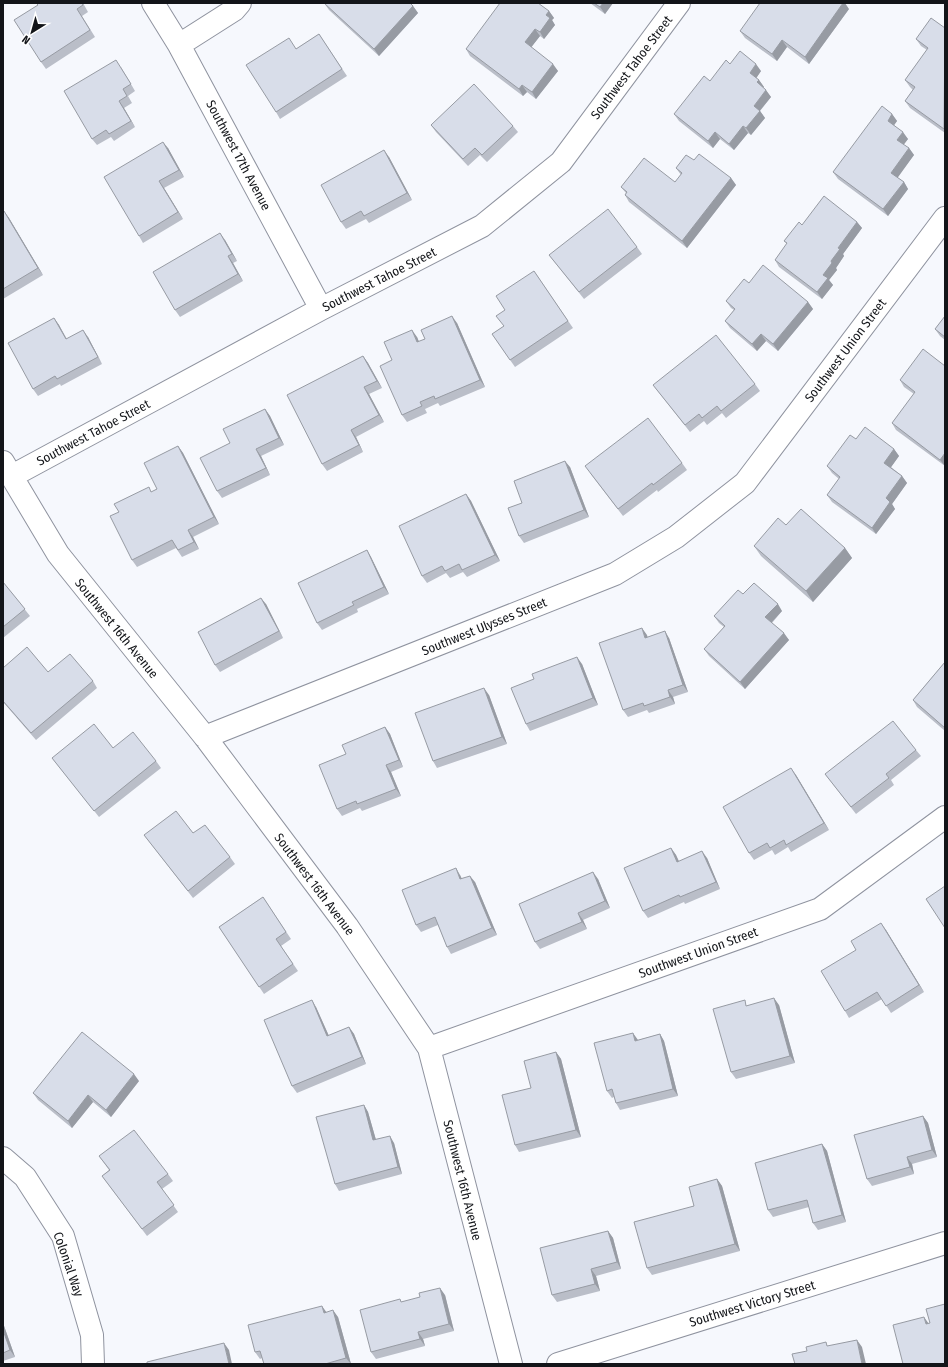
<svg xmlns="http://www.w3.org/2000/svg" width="948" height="1367" viewBox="0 0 948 1367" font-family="'Fira Sans Condensed',sans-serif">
  <rect width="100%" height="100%" fill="#f6f8fd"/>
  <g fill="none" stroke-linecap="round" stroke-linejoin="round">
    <g stroke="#8f939f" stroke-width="24">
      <path id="minor" d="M153,3L179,45L321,309
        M179,45L234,10L240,3
        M3,462L58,554L205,737L347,926L429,1048L511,1364
        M12,476L321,309L482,226L561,162L679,3
        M205,737L615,574L676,537L745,483L945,218
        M429,1048L820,909L945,817
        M3,1158L25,1177L63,1236L92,1335L93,1364
        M558,1364L945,1243"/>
    </g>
    <use href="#minor" stroke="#fff" stroke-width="22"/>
  </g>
  <path fill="#babec8" d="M36,3H83L88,12L82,16L95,37L46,69L41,62L38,5Z
    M324,3L413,6L418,13L379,56L329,10Z
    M590,3H613L605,14Z
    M849,9L809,64L787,47L777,61L745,38L740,31Z
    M549,11L554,18L552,20L555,25L544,39L540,36L531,47L558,71L536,99L527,92L523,96L470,56L466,49Z
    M945,28V133L910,108L905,101L913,90L910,87L905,80L927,50L921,46L916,39Z
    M319,34L347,76L280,119L276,112L296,49Z
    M730,64L761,71L756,78L759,80L764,87H763L771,97L760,111L765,118L751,135L748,133L734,150L720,139L713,148L679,121L674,114L710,81Z
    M121,67L135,91L128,96L132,103L124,108L135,127L114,141L111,137L97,145L92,139Z
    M892,114L897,121L894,125L908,139L903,145L909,148L914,155L897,177L904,182L908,189L888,216L838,179L833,172Z
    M431,125L513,126L518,132L487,162L480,155L468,166L436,132Z
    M168,148L184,177L164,188L183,219L143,243L139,236Z
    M389,157L412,200L369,223L366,219L346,229L341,222Z
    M694,160L731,178L736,185L687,248L629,202L625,195L626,193L621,187L675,182L681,175L676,168Z
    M3,211L9,218L43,275L3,299Z
    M857,222L862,228L843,254L844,256L836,268L837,270L829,280L833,285L822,299L779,267L775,260L787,244L784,241L802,225Z
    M225,240L237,261L233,263L243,281L180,317L175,310Z
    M637,247L642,254L584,299L549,255Z
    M534,271L573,328L515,367L492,334L504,326L505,310Z
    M749,283L808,302L813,309L778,351L766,341L757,351L730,328L725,321L734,310L731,308L726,301Z
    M945,316V340L940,336L935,329Z
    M54,318L59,325L67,339L88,337L102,364L61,386L60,384L38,396L33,389Z
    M457,323L485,387L440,406L438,403L425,409L427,413L407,422L402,415L417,337L419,342Z
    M363,356L368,363L382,388L369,394L384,422L356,437L363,452L327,471L322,464Z
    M945,366V466L896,430L892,423L914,394L904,387L900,380Z
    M755,384L760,391L726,418L722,413L707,425L704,421L690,432L653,385Z
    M265,409L270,416L284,445L261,456L270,475L222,498L217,491L230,443Z
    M856,439L894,449L899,456L891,467L902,476L907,483L892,504L895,509L876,534L832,502L827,495L839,479L832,473L827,466Z
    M178,446L183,453L219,524L193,537L199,549L182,557L176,548L137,567L132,560L152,492L157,489Z
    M682,463L687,470L658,492L657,490L623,516L590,473Z
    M570,467L589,517L524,543L519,536Z
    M466,494L471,501L500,561L467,577L463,572L450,578L446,573L427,583L422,576Z
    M786,525L845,548L852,558L813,602L761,556L754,546Z
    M367,550L371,557L389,594L357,609L358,612L322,630L317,623Z
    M3,582L30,616L3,638Z
    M743,594L782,611L772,623L789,640L745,689L709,656L704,649L724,627L719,623L714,616Z
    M266,604L283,638L220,672L215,665Z
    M647,635V637L669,638L688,692L673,697L675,704L649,713L647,710L628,717L623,710Z
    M945,662V731L917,707L913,700Z
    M582,664L598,705L530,731L526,724Z
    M3,668L93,681L97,688L36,740L3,702Z
    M489,695L507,744L437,768L433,761Z
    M385,727L390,734L403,767L391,772L401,796L362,811L360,808L342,816L337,809L346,754Z
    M113,748L156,761L161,768L99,817L52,758Z
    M916,750L921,756L891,780L894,785L856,814L825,774Z
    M796,775L829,830L791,852L788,847L775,855L772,850L754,860L749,853Z
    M193,833L230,857L235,864L193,898L144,835Z
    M671,848L676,855L679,861L707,858L720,889L685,904L684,902L648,918L643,911Z
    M460,875L462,879L475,882L497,935L451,954L447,947L438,925L421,932L416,925Z
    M598,879L610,908L583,920L587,929L540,949L535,942Z
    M263,897L291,939L281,946L298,971L264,994L219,927Z
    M886,930L924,992L891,1013L882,999L849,1018L845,1011L856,950Z
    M748,1005H779L795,1063L736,1079L731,1072Z
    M316,1007L329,1036L349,1027L354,1034L366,1064L297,1093L292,1086Z
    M660,1034L664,1041L678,1096L620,1110L616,1103L614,1097L612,1098L607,1091L638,1040Z
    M556,1052L561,1059L581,1137L519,1152L515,1145Z
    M139,1081L111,1117L93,1102L72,1128L38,1100L33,1093Z
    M364,1105L368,1112L376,1140L394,1143L402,1174L339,1191L335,1184Z
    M923,1116L928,1123L937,1157L912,1164L914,1174L872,1186L867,1179Z
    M822,1144L827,1151L846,1222L818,1230L813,1223L809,1207L773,1217L768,1210Z
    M99,1156L168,1174L173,1181L162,1189L178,1212L147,1236L102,1176L109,1170Z
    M717,1179L722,1186L740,1251L652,1275L647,1268L694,1206Z
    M608,1231L613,1238L621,1269L596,1276L600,1291L557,1302L552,1295Z
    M445,1295L454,1331L423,1339L425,1346L376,1359L371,1352L402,1302Z
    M326,1312L338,1317L351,1364H264L262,1358L260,1359L255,1352Z
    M3,1323L15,1357L3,1361Z"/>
  <path fill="#979ba3" d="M603,3H613L605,14L600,7Z
    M843,3H845L849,9L809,64L805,57Z
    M413,6L418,13L379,56L374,49Z
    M549,11L554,18L552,20L555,25L544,39L540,32L546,15Z
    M535,29L540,36L530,49L525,42Z
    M782,40L787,47L777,61L772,54Z
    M553,64L558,71L536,99L532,92Z
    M756,64L761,71L755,80L750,73Z
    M759,80L764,87L762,89L757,82Z
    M522,85L527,92L523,96L519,89Z
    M766,90L771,97L758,113L754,106Z
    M119,101L124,108L135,127L131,121Z
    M760,111L765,118L751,135L746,128Z
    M892,114L897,121L892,128L888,121Z
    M743,126L748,133L734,150L729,144Z
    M715,132L720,139L713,148L708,141Z
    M903,132L908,139L902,147L897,140Z
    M163,142L168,148L184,177L179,170Z
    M909,148L914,155L896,180L891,173Z
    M384,150L389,157L412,200L407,193Z
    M731,178L736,185L687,248L682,241Z
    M159,181L164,188L183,219L178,212Z
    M904,182L908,189L888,216L883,209Z
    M4,211L9,218L43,275L38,268Z
    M857,222L862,228L843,254L844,256L836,268L837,270L829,280L833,285L822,299L817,292L823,275L838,248Z
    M220,233L225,240L237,261L232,254Z
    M228,256L233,263L243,281L238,274Z
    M808,302L813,309L778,351L773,344Z
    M452,316L457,323L485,387L480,380Z
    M54,318L59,325L70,346Z
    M83,330L88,337L102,364L98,357Z
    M412,330L417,337L422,349L417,342Z
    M761,334L766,341L757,351L752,344Z
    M363,356L368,363L382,388L377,381Z
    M364,387L369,394L384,422L379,415Z
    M265,409L270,416L284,445L279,438Z
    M351,430L356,437L363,452L359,445Z
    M178,446L183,453L219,524L214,517Z
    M256,449L261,456L270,475L266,468Z
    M894,449L899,456L889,470L884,463Z
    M945,453V466L940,460Z
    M565,461L570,467L589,517L584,510Z
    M902,476L907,483L892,504L895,509L876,534L872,528L886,498Z
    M466,494L471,501L500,561L495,555Z
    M188,530L193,537L199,549L194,542Z
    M845,548L852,558L813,602L806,591Z
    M367,550L371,557L389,594L384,587Z
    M261,598L266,604L283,638L279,631Z
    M778,604L782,611L770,624L765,617Z
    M642,628L647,635L650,645L645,638Z
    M665,631L669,638L688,692L683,685Z
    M784,633L789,640L745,689L740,682Z
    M577,657L582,664L598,705L593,698Z
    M484,688L489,695L507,744L502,737Z
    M668,690L673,697L675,704L670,697Z
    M385,727L390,734L403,767L399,760Z
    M386,765L391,772L401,796L396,789Z
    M791,768L796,775L829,830L824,823Z
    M671,848L676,855L682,869L677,862Z
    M702,851L707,858L720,889L716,882Z
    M456,868L460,875L465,886L460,879Z
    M593,872L598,879L610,908L605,901Z
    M470,876L475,882L497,935L492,928Z
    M578,913L583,920L587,929L582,922Z
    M881,923L886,930L924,992L919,985Z
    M774,998L779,1005L795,1063L790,1056Z
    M312,1000L316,1007L332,1043L327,1036Z
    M349,1027L354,1034L366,1064L362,1057Z
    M633,1033L638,1040L635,1041Z
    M660,1034L664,1041L678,1096L673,1089Z
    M556,1052L561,1059L581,1137L576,1130Z
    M134,1074L139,1081L111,1117L106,1110Z
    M88,1095L93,1102L72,1128L68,1121Z
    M364,1105L368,1112L378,1147L373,1140Z
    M923,1116L928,1123L937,1157L932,1150Z
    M390,1136L394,1143L402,1174L398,1167Z
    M822,1144L827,1151L846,1222L842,1215Z
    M907,1157L912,1164L914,1174L910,1167Z
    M717,1179L722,1186L740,1251L735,1244Z
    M608,1231L613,1238L621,1269L617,1262Z
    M591,1269L596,1276L600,1291L595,1284Z
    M440,1288L445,1295L454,1331L449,1324Z
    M322,1306L327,1313H324Z
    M333,1310L338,1317L351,1364L346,1358Z
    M924,1317L929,1324H926Z
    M3,1323L15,1357L10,1350L3,1330Z
    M418,1332L423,1339L425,1346L420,1339Z
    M857,1340L862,1347L866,1364H862Z
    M224,1343L229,1350L232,1364H229Z"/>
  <path fill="#d8dde9" stroke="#979ba3" d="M36,3H82L83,5L77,9L90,30L41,62L14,20L38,5Z
    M324,3H410L413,6L374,49Z
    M500,3H538L549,11L546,15L550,18L540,32L535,29L525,42L553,64L532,92L522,85L519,89L466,49Z
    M594,3H603L600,7Z
    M760,3H843L805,57L782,40L772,54L740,31Z
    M931,18L945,28L944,129L905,101L915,87L905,80L928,48L916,39Z
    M319,34L342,69L276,112L246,65L289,38L296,49Z
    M740,51L756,64L750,73L759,80L757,82L766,90L754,106L760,111L746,128L743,126L729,144L715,132L708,141L674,114L704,76L710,81L726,60L730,64Z
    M116,60L131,84L123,89L127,96L119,101L131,121L109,134L106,130L92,139L64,91Z
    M474,84L513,126L482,155L475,148L463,159L431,125Z
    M882,106L892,114L888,121L903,132L897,140L909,148L891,173L904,182L883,209L833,172Z
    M163,142L179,170L159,181L178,212L139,236L104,177Z
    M384,150L407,193L364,216L361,211L341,222L321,185Z
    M699,154L731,178L682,241L625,195L627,192L621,187L644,158L675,182L682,173L676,168L686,155L694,160Z
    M824,196L857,222L838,248L840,249L831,261L832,263L823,275L828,278L817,292L775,260L787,243L784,241L799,222L802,225Z
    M608,209L637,247L579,292L549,255Z
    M3,211H4L38,268L3,289Z
    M220,233L232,254L228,256L238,274L175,310L153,272Z
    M763,265L808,302L773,344L761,334L752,344L725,321L735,309L726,301L744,279L749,283Z
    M534,271L568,321L510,360L492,334L504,326L496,316L505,310L496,296Z
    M452,316L480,380L435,399L434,396L420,402L422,406L402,415L380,366L392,360L384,342L412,330L417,342L425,339L421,330Z
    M945,316V337L935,329Z
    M54,318L66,339L83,330L98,357L57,379L55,376L33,389L8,343Z
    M716,335L755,384L721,411L717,406L702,418L699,414L685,425L653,385Z
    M923,349L945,366V453L940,460L892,423L915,392L900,380Z
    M363,356L377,381L364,387L379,415L351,430L359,445L322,464L287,395Z
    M265,409L279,438L256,449L266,468L217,491L200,458L230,443L223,429Z
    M648,418L682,463L653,485L652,483L618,509L585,466Z
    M865,427L894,449L884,463L902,476L886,498L890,502L872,528L827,495L840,477L827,466L850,435L856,439Z
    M178,446L214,517L188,530L194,542L178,550L172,540L132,560L110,516L119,512L114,504L149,487L151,492L157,489L144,463Z
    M565,461L584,510L519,536L508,508L522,503L514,481Z
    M466,494L495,555L462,570L459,564L445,571L442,566L422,576L399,526Z
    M801,509L845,548L806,591L754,546L778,518L786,525Z
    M367,550L384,587L352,602L354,605L317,623L298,583Z
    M3,582L25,609L3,627Z
    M754,583L778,604L765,617L784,633L740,682L704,649L725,626L714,616L738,590L743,594Z
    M261,598L279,631L215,665L198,632Z
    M642,628L645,638L665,631L683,685L668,690L670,697L644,706L643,703L623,710L599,643Z
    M27,647L48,672L70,654L93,681L31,733L3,701V668Z
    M577,657L593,698L526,724L511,688L534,679L532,674Z
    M945,662V728L913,700Z
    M484,688L502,737L433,761L415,713Z
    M893,721L916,750L886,774L889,778L851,807L825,774Z
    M94,724L113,748L133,732L156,761L94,811L52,758Z
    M385,727L399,760L386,765L396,789L357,804L356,801L337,809L319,765L346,754L342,745Z
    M791,768L824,823L786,845L784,840L770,848L767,843L749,853L723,807Z
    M176,811L193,833L205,825L230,857L188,891L144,835Z
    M671,848L677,862L702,851L716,882L680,897L679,895L643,911L624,868Z
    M456,868L460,879L470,876L492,928L447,947L435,917L416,925L402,890Z
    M593,872L605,901L578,913L582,922L535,942L519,904Z
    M945,886V928L926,899Z
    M263,897L286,932L276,939L293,964L259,987L219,927Z
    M881,923L919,985L886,1006L877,992L845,1011L821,971L856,950L851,941Z
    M774,998L790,1056L731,1072L713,1009L745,1000L746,1006Z
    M312,1000L327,1036L349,1027L362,1057L292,1086L264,1020Z
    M82,1032L134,1074L106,1110L88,1095L68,1121L33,1093Z
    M633,1033L635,1041L660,1034L673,1089L616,1103L612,1089L607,1091L594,1043Z
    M556,1052L576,1130L515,1145L502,1095L531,1088L524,1061Z
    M364,1105L373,1140L390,1136L398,1167L335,1184L316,1117Z
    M923,1116L932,1150L907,1157L910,1167L867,1179L854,1135Z
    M134,1130L168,1174L157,1182L174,1205L142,1229L102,1176L110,1170L99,1156Z
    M822,1144L842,1215L813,1223L807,1200L768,1210L755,1163Z
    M717,1179L735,1244L647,1268L634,1222L694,1206L689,1187Z
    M608,1231L617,1262L591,1269L595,1284L552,1295L540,1248Z
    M440,1288L449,1324L418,1332L420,1339L371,1352L360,1310L400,1299L401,1302L420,1297L419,1293Z
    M945,1304V1364H903L893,1325L924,1317L926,1324L930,1323L926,1309Z
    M322,1306L324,1313L333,1310L346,1358L325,1364H264L260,1351L255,1352L248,1325Z
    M3,1330L10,1350L3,1353Z
    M857,1340L862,1364H795L792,1354L807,1351L806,1347L826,1342L827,1346Z
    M224,1343L229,1364H147V1362Z"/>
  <g text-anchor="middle" stroke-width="3" stroke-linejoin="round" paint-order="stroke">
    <g font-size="13" fill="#131519" stroke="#fff">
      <text transform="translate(631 67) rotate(-53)" y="5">Southwest Tahoe Street</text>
      <text transform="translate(239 155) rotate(62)" y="5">Southwest 17th Avenue</text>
      <text transform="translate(379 279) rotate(-27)" y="5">Southwest Tahoe Street</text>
      <text transform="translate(845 350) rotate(-53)" y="5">Southwest Union Street</text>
      <text transform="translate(93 432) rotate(-28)" y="5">Southwest Tahoe Street</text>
      <text transform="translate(484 626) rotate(-22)" y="5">Southwest Ulysses Street</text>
      <text transform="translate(117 628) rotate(51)" y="5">Southwest 16th Avenue</text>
      <text transform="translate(315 884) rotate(53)" y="5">Southwest 16th Avenue</text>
      <text transform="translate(698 952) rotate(-20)" y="5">Southwest Union Street</text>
      <text transform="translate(463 1180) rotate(76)" y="5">Southwest 16th Avenue</text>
      <text transform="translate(69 1264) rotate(71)" y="5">Colonial Way</text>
      <text transform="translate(752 1303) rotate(-17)" y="5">Southwest Victory Street</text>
    </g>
  </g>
  <rect width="948" height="1367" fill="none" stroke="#131519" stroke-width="8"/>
  <g transform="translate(32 32) rotate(217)" stroke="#ffffff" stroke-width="3" paint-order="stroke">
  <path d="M0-3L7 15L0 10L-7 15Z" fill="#131519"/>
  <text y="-6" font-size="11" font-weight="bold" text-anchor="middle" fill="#131519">N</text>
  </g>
</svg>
